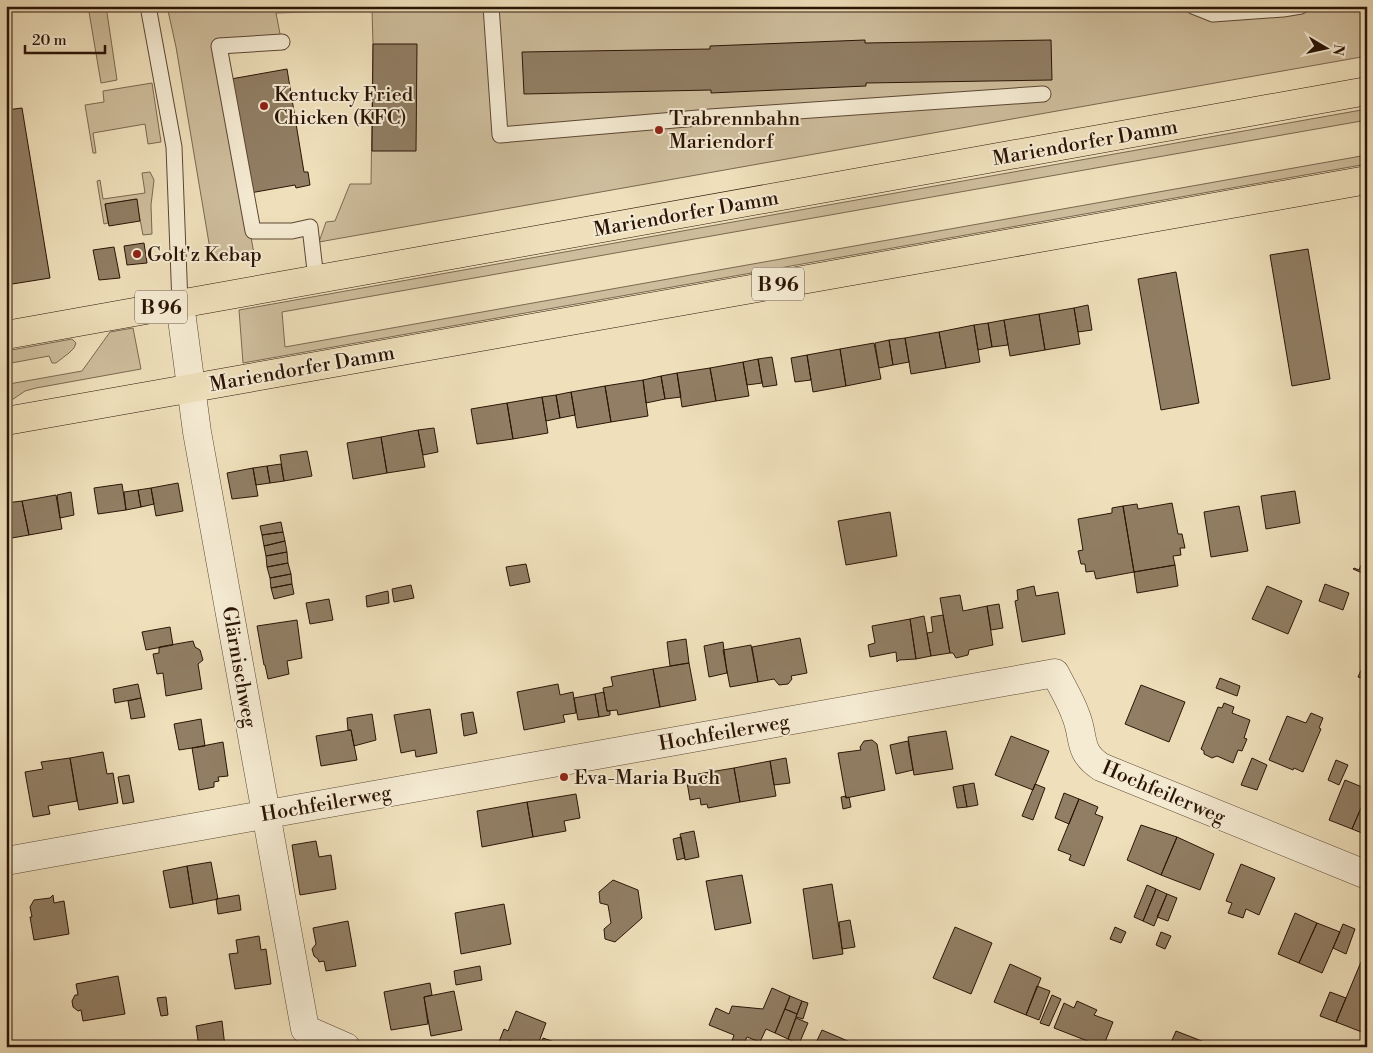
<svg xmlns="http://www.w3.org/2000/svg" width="1373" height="1053" viewBox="0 0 1373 1053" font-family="'Libre Bodoni',serif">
  <rect width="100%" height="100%" fill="#efe0bb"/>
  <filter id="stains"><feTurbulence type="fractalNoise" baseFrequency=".004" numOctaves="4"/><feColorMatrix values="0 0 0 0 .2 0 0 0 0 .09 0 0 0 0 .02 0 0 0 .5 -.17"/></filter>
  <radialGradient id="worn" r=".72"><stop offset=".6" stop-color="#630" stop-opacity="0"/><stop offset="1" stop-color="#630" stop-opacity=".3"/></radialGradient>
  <path fill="#cebd9c" stroke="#7c6851" d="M88,6H106L117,80L101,83Z
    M167,6H1367V56L319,242L326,222L335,221L350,184H371L373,44L372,10L276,13L281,39L217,43L254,254L212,261L176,47Z
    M152,83L161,142L148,144L145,124L93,133L96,153H93L85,105L104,102L103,91Z
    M1367,109V120L282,312L285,347L1367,155V164L243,363L239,310Z
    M150,172L154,180L151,205L152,234L143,235L136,199L105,204L108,223L104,224L97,181L100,180L103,199L145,193L142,173Z
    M133,328L141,369L36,388L25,391L6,404V390L9,384L82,371L110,332Z
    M72,339L76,343L74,348L69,353L56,363H52L49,356L6,364V351Z"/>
  <path fill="#917e64" stroke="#2b1406" d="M171,6H316L171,11Z
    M865,40V43L1051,40L1052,80L866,83V86L711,93V90L524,94L522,52L710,49V46Z
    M373,44H417L416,151H372Z
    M287,69L304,172H308L310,185L296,188L295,185L250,193L231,79Z
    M22,108L50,278L6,285V110Z
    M137,199L140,221L109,226L105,204Z
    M144,243L147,263L127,265L124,246Z
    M114,247L120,278L99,280L93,250Z
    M1308,249L1330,379L1292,386L1270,255Z
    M1176,272L1199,403L1161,410L1138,279Z
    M1088,305L1092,330L1078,332L1074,308Z
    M1074,308L1080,344L1045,350L1039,314Z
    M1039,314L1045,350L1010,356L1004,320Z
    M1004,320L1008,345L992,347L988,323Z
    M988,323L992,347L978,350L974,325Z
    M974,325L980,362L946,368L939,332Z
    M939,332L946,368L911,374L905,338Z
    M905,338L909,362L893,365L889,340Z
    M889,340L893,365L879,368L875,343Z
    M874,343L881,379L846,386L840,349Z
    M840,349L846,386L813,392L807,355Z
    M807,355L811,380L795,382L791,358Z
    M772,357L777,385L763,387L758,359Z
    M758,359L762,383L747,385L743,362Z
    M743,362L749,396L716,401L710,368Z
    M710,368L716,401L682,407L677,373Z
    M677,373L681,397L665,399L661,376Z
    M661,376L665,399L646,403L643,380Z
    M643,380L648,416L611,422L605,386Z
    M605,386L611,422L577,428L571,392Z
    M571,392L575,415L560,418L556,395Z
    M556,395L560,418L546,421L542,397Z
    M542,397L548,433L513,439L507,403Z
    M507,403L513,439L477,444L471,409Z
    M434,428L438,452L423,455L418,430Z
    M418,430L425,467L387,473L381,437Z
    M381,437L387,473L353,479L347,443Z
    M307,451L312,476L284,481L280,455Z
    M281,464L284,481L270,483L267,466Z
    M267,466L270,483L256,485L253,468Z
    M253,468L258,496L232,499L227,473Z
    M178,483L183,511L156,516L151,488Z
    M122,484L126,510L98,514L94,488Z
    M151,488L154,504L141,507L138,490Z
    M138,490L141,507L126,510L124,492Z
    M1295,491L1300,523L1266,529L1261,496Z
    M71,492L74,515L60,518L57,495Z
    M56,495L62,529L29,535L22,501Z
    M22,501L29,535L6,539V503Z
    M1172,503L1178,534H1182L1185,548H1180L1181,555L1173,556L1175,565L1134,572L1123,506L1137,504L1138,509Z
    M1123,506L1134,572L1096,579L1094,571L1086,572L1085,564H1081L1078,551L1083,550L1078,519L1112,513V508Z
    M1239,506L1248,551L1211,557L1204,512Z
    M890,512L897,556L846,565L838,521Z
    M281,522L283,532L262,535L260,526Z
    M283,532L285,541L264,546L262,535Z
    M285,541L287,552L266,556L264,546Z
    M1367,551V575L1353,569L1354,568L1359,570Z
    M287,552L288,563L267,567L266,556Z
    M288,563L291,574L270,578L267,567Z
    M526,564L530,582L510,586L506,567Z
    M1175,565L1178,586L1137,593L1134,572Z
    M291,574L292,584L271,588L270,578Z
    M292,584L294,594L274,599L271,588Z
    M1325,584L1349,593L1343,610L1319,601Z
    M411,585L414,598L394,602L392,589Z
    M1034,586L1036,596L1058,592L1065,634L1022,642L1015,601L1018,600L1017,590Z
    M1267,586L1302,601L1288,634L1252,619Z
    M388,591L389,603L367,607L366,596Z
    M960,595L963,611L987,606L993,645L969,650L968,655L956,658L953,653H950L940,598Z
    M329,599L333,620L310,624L306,603Z
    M999,604L1003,628L991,630L987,606Z
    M943,615L950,653L931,656L927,633L933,632L931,617Z
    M924,616L931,656L916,659L910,619Z
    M910,619L916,659L899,660L897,662L896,652L870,657L868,645L875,643L872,626Z
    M297,620L302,658L287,661L289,674L268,679L265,665H264L257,626Z
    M170,627L173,645L146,650L142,632Z
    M800,638L807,673L791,676L792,679L788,684L779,685L774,679L758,682L752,647Z
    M686,639L689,663L670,666L667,642Z
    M193,641L195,647L200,650L203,660L198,664L202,689L166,696L163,673L157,674L153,654L159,653V647Z
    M723,642L727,673L709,677L704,646Z
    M751,645L758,682L730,687L723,650Z
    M1367,657V680L1358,677Z
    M689,663L696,700L660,707L653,669Z
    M653,669L660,707L618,715L617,710L607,711L603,688L613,686L611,677Z
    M1220,678L1240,686L1237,696L1216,688Z
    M138,684L141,698L115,703L113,689Z
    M558,684L560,695L573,692L576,713L563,715L565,722L524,730L517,692Z
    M1141,685L1185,702L1169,742L1125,724Z
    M604,692L607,711H610V715L599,717L595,694Z
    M595,694L599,717L578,720L574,698Z
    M141,698L145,717L131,719L128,701Z
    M1224,703L1234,707L1232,713L1250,720L1244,738L1247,739L1242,751L1238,750L1233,763L1217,756L1212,758L1204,754V751L1201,749L1218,707L1222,708Z
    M430,709L437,753L416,757L415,750L401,753L394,715Z
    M473,712L477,733L464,736L461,714Z
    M1311,713L1323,718L1319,728L1321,729L1303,772L1294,768L1293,770L1269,760L1287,716L1306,723Z
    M372,714L376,740L354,746L351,730H348L347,718Z
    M201,719L205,746L179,750L174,724Z
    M351,730L357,760L321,766L316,736Z
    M946,731L953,769L914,775L908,737Z
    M1011,736L1049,751L1033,790L995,775Z
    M872,740L877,744L885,790L846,798L838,753L861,750L860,747L864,741Z
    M908,741L913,770L896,774L890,745Z
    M223,742L228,776L218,777L219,781L214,782V787L199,790L192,748Z
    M103,752L107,774L113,773L118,803L79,810L70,758Z
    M70,758L77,801L48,806L50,814L33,817L25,772L43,769L41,762Z
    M786,758L790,783L774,785L770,761Z
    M1252,758L1267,765L1257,790L1241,785Z
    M1336,760L1348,765L1339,785L1328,780Z
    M770,761L776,796L740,802L734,768Z
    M734,768L740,802L708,808L707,804L701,805L700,798L690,800L686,776Z
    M129,775L134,802L123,804L118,777Z
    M1345,780L1367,789V794L1352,829L1329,820Z
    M974,783L978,805L967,807L963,785Z
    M1035,784L1045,788L1033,820L1022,816Z
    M963,785L967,807L957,808L953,787Z
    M1064,793L1079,799L1069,824L1055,818Z
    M576,794L580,818L564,821L566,831L533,837L527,802Z
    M1367,794V835L1352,829Z
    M846,796V798L849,797L851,807L843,809L841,797Z
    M1079,799L1098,807L1095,814L1103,817L1084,866L1069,860L1071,855L1058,850Z
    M527,802L533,837L482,847L477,811Z
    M1141,825L1177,837L1161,875L1127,860Z
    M694,831L699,857L685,860L680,834Z
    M681,837L685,858L677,860L673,839Z
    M1177,837L1214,854L1200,890L1161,875Z
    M316,841L319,857L331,855L336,889L300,895L292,845Z
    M211,862L218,899L193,904L187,866Z
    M1241,864L1275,878L1259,915L1246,909L1243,918L1228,913L1232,903L1226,901Z
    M187,866L193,904L170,908L163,871Z
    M742,875L751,923L715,930L706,881Z
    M613,880L638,890L642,918L615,942L605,939L604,929L611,923L608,905L600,903L599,892Z
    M832,884L843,954L813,959L803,889Z
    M1147,885L1156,889L1143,921L1134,917Z
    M1156,889L1167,894L1154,926L1143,921Z
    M1167,894L1177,898L1168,921L1157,917Z
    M53,895L54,903L64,901L69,934L34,940L30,917H32L30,907L34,900L50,898Z
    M239,895L241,910L218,914L216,899Z
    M504,904L511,944L461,954L455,913Z
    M1295,913L1317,923L1299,963L1278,954Z
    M850,920L855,947L842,949L839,922Z
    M348,921L356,966L326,971L324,961L319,962L318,959L314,956L312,949L316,944L313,928Z
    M1317,923L1340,932L1322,973L1299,963Z
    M1343,924L1355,929L1346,954L1333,948Z
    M955,927L992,943L971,994L933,978Z
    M1115,927L1126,932L1121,943L1110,939Z
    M1161,932L1171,936L1165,949L1156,945Z
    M259,936L261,950L266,949L271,984L235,989L229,954L238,953L236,940Z
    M1361,962L1365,964L1364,967L1367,968V1034L1336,1022Z
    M1010,964L1041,978L1026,1015L994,1002Z
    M480,966L482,980L456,985L454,971Z
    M118,976L125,1014L83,1021L81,1010L78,1011L73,1007L72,1001L75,995H78L76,984Z
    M430,983L432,995L424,997L428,1024L391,1030L384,992Z
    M1037,986L1050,991L1039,1020L1026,1015Z
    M772,988L790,996L775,1033L766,1029L760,1042L747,1037L743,1045L732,1041L734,1035L709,1025L716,1008L729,1014L732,1006L763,1009Z
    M454,991L462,1030L431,1036L424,997Z
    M1330,992L1346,998L1336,1022L1320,1016Z
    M1052,995L1061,999L1049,1026L1040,1023Z
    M790,996L802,1001L797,1014L785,1009Z
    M166,997L168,1015L161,1016L157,998Z
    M802,1001L808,1003L803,1019L796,1017Z
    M1077,1001L1097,1010L1094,1015L1113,1022L1103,1047L1054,1028L1064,1003L1074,1008Z
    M785,1009L797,1014L788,1039L775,1033Z
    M516,1011L546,1023L537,1047H525L509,1040L506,1047H497L504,1029L508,1031Z
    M796,1018L808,1023L799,1044L788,1039Z
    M222,1021L225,1047H199L196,1026Z
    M822,1030L862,1047H814Z
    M1176,1031L1207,1043L1206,1047H1169Z
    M543,1038L560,1044L559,1047H539Z"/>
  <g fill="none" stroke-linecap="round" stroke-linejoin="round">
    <g stroke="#5c4733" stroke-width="17">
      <path id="lane" d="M148,6L174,147L180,304
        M491,6L500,135L710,117L1043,94
        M1193,6L1213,14L1283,9L1301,6
        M282,42L219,46L253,231H292L310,227L316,279"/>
    </g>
    <g stroke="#5c4733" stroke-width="29">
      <path id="street" d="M180,304L197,432L305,1029L346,1047
        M6,861L1055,673C1062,687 1071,701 1076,716C1085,738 1077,751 1101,767L1367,875"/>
    </g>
    <g stroke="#2b1406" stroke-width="29">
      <path id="primary" d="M6,335L1367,91
        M6,421L1367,180"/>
    </g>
    <use href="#lane" stroke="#f5ebd3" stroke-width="15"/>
    <use href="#street" stroke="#f5ebd3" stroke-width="28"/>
    <use href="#primary" stroke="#efe0bb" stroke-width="28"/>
  </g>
  <g fill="#8f2418" stroke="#f5ebd3" stroke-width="2">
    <circle cx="264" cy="106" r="5"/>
    <circle cx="659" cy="130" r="5"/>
    <circle cx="137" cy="254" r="5"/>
    <circle cx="564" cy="777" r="5"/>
  </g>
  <g text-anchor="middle" stroke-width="4" stroke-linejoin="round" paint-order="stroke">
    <g fill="#f5ebd3" stroke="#685444" stroke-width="1">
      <rect x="752" y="267.5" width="52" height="33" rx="4"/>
      <rect x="135" y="290.5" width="52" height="33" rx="4"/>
    </g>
    <g font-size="19" font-weight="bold" fill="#2b1406">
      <text x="778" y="291">B 96</text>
      <text x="161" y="314">B 96</text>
    </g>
    <g font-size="20" fill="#2b1406" stroke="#f5ebd3" text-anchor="start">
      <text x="274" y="101">Kentucky Fried<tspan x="274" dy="23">Chicken (KFC)</tspan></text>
      <text x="669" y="125">Trabrennbahn<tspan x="669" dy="23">Mariendorf</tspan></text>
      <text x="147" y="261">Golt'z Kebap</text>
      <text x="574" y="784">Eva-Maria Buch</text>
    </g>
    <g font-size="20" fill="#2b1406" stroke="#f5ebd3">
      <text transform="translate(1085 142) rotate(-10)" y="7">Mariendorfer Damm</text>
      <text transform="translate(686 213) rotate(-10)" y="7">Mariendorfer Damm</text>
      <text transform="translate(302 368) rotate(-10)" y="7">Mariendorfer Damm</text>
      <text transform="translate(240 667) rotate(80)" y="7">Glärnischweg</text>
      <text transform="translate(724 732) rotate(-10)" y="7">Hochfeilerweg</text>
      <text transform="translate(1164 792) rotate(23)" y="7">Hochfeilerweg</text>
      <text transform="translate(326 803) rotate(-10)" y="7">Hochfeilerweg</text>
    </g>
  </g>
  <rect width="1373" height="1053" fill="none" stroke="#efe0bb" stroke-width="25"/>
  <rect x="8" y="8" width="1358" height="1038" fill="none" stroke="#2b1406" stroke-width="2.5"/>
  <rect x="12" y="12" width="1348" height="1028" fill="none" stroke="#2b1406"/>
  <g transform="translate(1326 48) rotate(99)" stroke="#f5ebd3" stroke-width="4" paint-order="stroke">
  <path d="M0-4L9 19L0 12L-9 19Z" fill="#2b1406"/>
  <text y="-8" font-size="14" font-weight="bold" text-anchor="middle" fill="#2b1406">N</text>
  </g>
  <path d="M25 45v8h80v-8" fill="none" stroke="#2b1406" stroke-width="2.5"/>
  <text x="32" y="45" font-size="15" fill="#2b1406" stroke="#f5ebd3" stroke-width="4" paint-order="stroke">20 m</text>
  <rect width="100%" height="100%" filter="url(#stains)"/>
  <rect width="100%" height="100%" fill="url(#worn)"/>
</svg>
